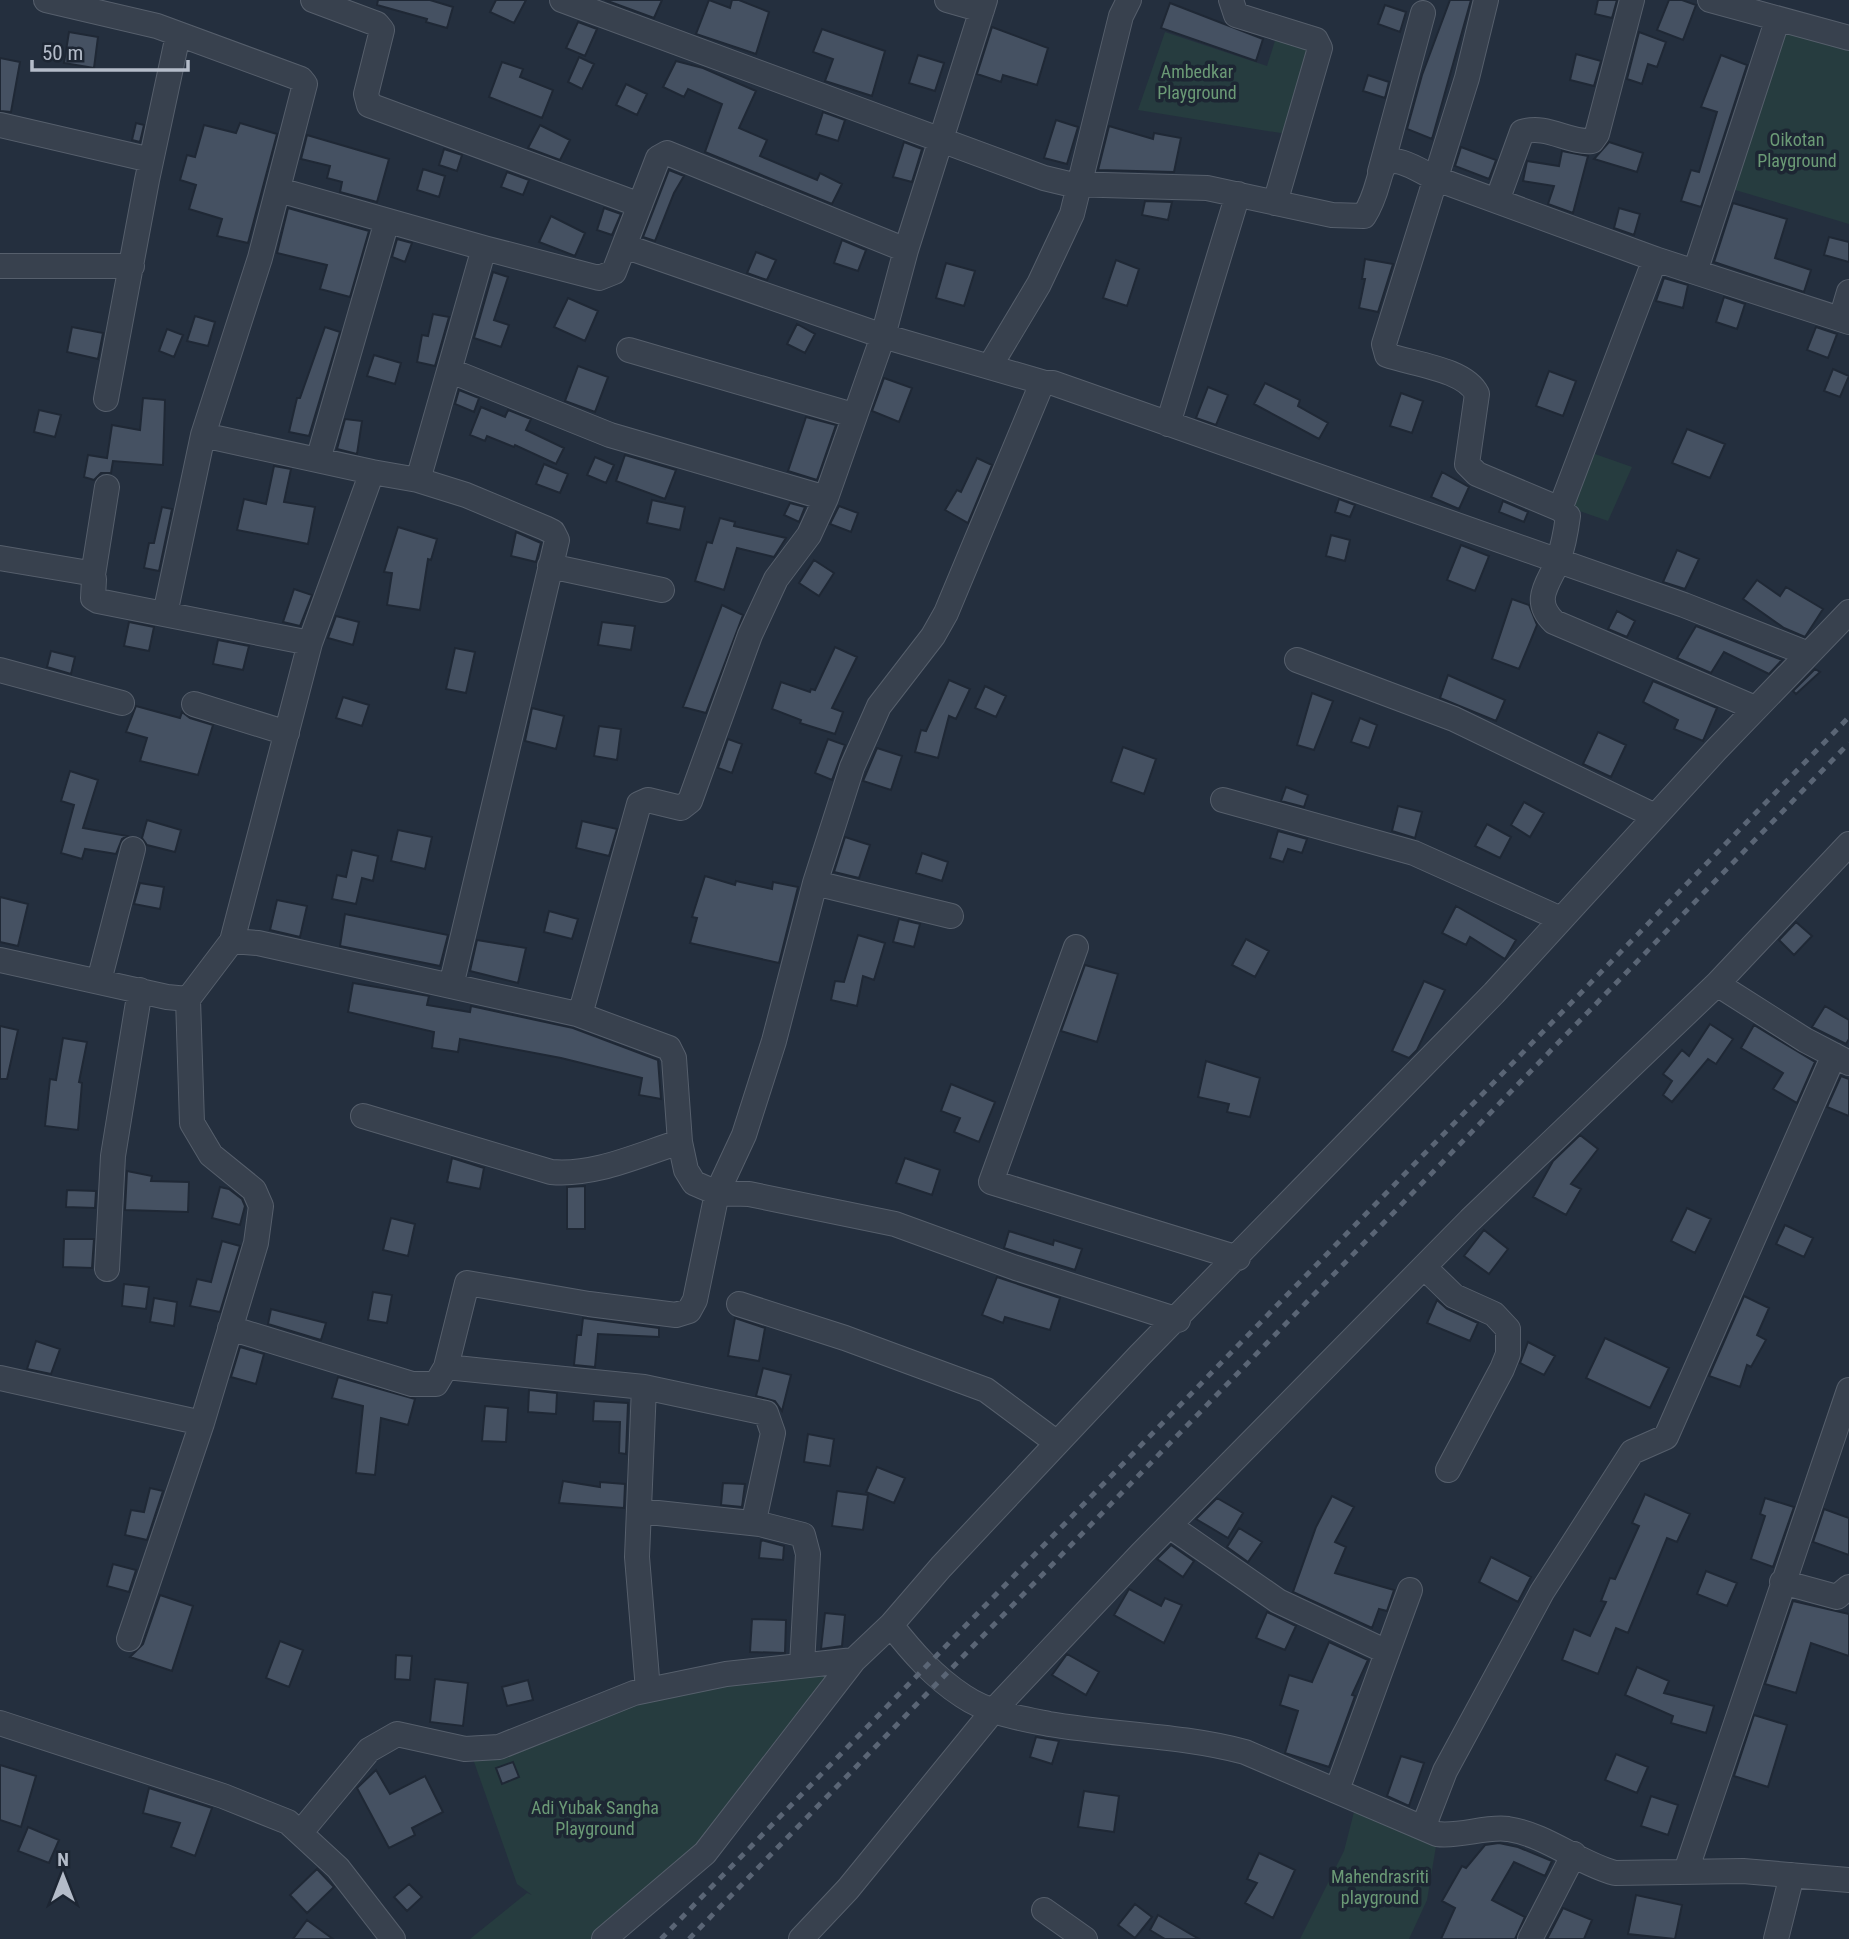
<svg xmlns="http://www.w3.org/2000/svg" width="1849" height="1939" viewBox="0 0 1849 1939" font-family="'Roboto Condensed',sans-serif">
  <rect width="100%" height="100%" fill="#242f3e"/>
  <path fill="#263c3f" d="M1783,11L1849,28V224L1732,189Z
    M1280,25L1330,40L1299,136L1138,110L1165,32L1267,66Z
    M1595,454L1632,467L1608,521L1571,508Z
    M843,1665L726,1818L603,1939H470L527,1893L532,1895L517,1884L472,1756L649,1699Z
    M1355,1808L1436,1846L1427,1900L1409,1939H1300L1344,1851Z"/>
  <path fill="#455162" stroke="#1f2835" stroke-width="2" d="M378,0H430L453,7L447,28L426,22L427,19L377,5Z
    M496,0H526L514,23L490,12Z
    M605,0H662L654,18Z
    M709,0L730,8L732,0H739L769,12L756,54L696,34Z
    M1450,0H1471L1432,139L1407,129L1422,75Z
    M1598,0H1617L1612,18L1595,14Z
    M1669,0H1682L1696,5L1683,40L1657,30Z
    M1170,3L1263,39L1256,61L1161,28Z
    M1385,5L1406,12L1400,32L1378,24Z
    M578,22L597,29L585,56L566,48Z
    M992,27L1048,48L1037,85L1003,75L1001,82L977,74Z
    M822,29L885,51L872,96L825,81L833,59L813,52Z
    M69,32L98,37L94,68L64,63Z
    M1639,32L1666,42L1657,67L1648,64L1642,84L1627,79Z
    M1576,54L1601,61L1594,86L1570,80Z
    M918,55L944,63L935,91L909,83Z
    M1721,55L1747,65L1701,207L1681,201L1691,170L1699,172L1717,112L1701,107Z
    M579,57L594,64L582,89L568,82Z
    M0,58L20,62L11,112L0,111Z
    M676,61L703,68L756,91L739,128L767,140L760,156L817,180L820,173L842,184L832,204L705,152L722,104L688,89L684,97L663,87Z
    M502,62L523,69L520,77L553,90L542,118L489,97Z
    M1368,75L1389,82L1385,98L1363,91Z
    M626,84L647,94L637,115L616,105Z
    M823,112L845,120L838,141L816,134Z
    M1056,120L1078,127L1067,164L1044,158Z
    M136,123L144,125L140,142L132,140Z
    M240,123L277,134L248,243L217,236L222,219L189,209L196,185L180,180L187,155L195,157L204,125L236,133Z
    M540,125L570,140L560,160L528,148Z
    M1109,126L1153,139L1154,133L1181,138L1174,172L1098,170Z
    M307,135L389,159L377,202L340,192L342,182L327,178L330,166L301,159Z
    M904,142L922,149L912,182L893,177Z
    M1609,142L1643,153L1637,172L1594,159Z
    M1461,147L1496,160L1489,179L1455,166Z
    M444,149L462,155L457,171L439,165Z
    M1562,151L1588,156L1573,213L1548,204L1554,186L1523,181L1527,161L1559,166Z
    M423,169L445,176L439,197L417,190Z
    M669,170L684,176L674,193L655,241L643,237Z
    M507,172L529,180L523,195L501,187Z
    M1145,201L1172,202L1168,220L1142,215Z
    M1733,203L1787,219L1775,258L1811,270L1804,292L1714,262Z
    M288,208L369,231L350,297L320,289L327,265L277,253Z
    M604,208L621,214L612,235L597,230Z
    M1619,208L1640,214L1634,235L1614,228Z
    M551,216L585,233L575,256L539,242Z
    M1829,237L1849,242V262L1824,255Z
    M397,239L412,243L405,262L392,257Z
    M842,240L866,250L858,271L834,263Z
    M756,252L776,260L767,280L747,273Z
    M1365,259L1393,264L1378,312L1359,308L1365,279H1362Z
    M1116,260L1139,269L1127,306L1103,298Z
    M946,263L975,271L964,306L936,298Z
    M493,272L508,277L494,320L509,325L501,347L474,338Z
    M1664,278L1688,285L1683,308L1656,301Z
    M1724,297L1745,304L1737,329L1716,322Z
    M568,298L598,311L585,341L554,327Z
    M433,314L449,317L435,366L417,362L422,335L428,336Z
    M195,316L215,322L208,346L187,341Z
    M797,324L815,334L805,353L787,344Z
    M72,327L103,333L98,359L67,352Z
    M325,327L340,332L309,436L289,432L297,398H300Z
    M1816,327L1837,334L1828,358L1807,350Z
    M167,329L183,335L174,357L159,351Z
    M374,355L401,363L395,384L367,376Z
    M578,366L608,377L595,412L565,401Z
    M1833,369L1849,376L1840,397L1824,391Z
    M1549,371L1576,381L1563,416L1536,406Z
    M884,378L912,388L899,422L872,411Z
    M1265,383L1300,400L1298,406L1328,423L1319,439L1254,404Z
    M1208,387L1228,395L1216,425L1196,418Z
    M459,390L479,398L474,412L455,404Z
    M1401,393L1423,401L1412,433L1390,426Z
    M143,398L165,400L163,465L113,461L111,473H101L94,480L84,477L88,455L107,458L112,425L140,430Z
    M481,407L505,417L508,410L531,419L526,430L564,448L556,464L515,445L514,447L487,436L485,441L470,435Z
    M39,410L61,415L55,437L34,432Z
    M806,417L836,425L817,480L788,471Z
    M345,419L362,421L357,454L337,449Z
    M1687,429L1725,444L1710,478L1672,463Z
    M625,455L676,470L665,499L616,481Z
    M595,457L614,465L606,483L587,475Z
    M977,458L992,465L968,523L945,510L957,490L961,492Z
    M544,464L568,474L560,493L536,484Z
    M274,466L291,469L284,502L315,507L308,544L237,530L244,499L266,504Z
    M1442,472L1469,487L1459,509L1431,497Z
    M1339,499L1355,505L1350,517L1335,512Z
    M652,500L685,507L680,530L647,523Z
    M1503,501L1528,512L1524,522L1499,512Z
    M790,503L805,507L799,522L784,515Z
    M839,506L858,513L851,532L830,524Z
    M162,507L172,509L159,571L144,568L149,543H154Z
    M720,518L735,522L734,526L786,538L774,557L737,548L724,590L695,581L707,542L712,543Z
    M398,527L437,539L431,560L428,559L420,610L387,605L392,573L384,572Z
    M516,532L541,543L536,562L511,556Z
    M1331,535L1350,540L1345,561L1326,556Z
    M1461,545L1489,556L1475,591L1447,580Z
    M1677,550L1699,559L1685,589L1663,582Z
    M814,560L834,573L819,596L799,583Z
    M1757,580L1780,596L1786,587L1823,609L1805,637L1784,628L1743,599Z
    M294,589L312,595L300,626L283,622Z
    M1512,599L1529,605L1537,625L1519,669L1492,659Z
    M722,605L743,615L706,713L683,707Z
    M1617,611L1635,621L1627,637L1608,629Z
    M336,616L359,622L353,645L328,638Z
    M129,622L154,627L149,651L124,646Z
    M602,622L635,626L631,650L598,645Z
    M1696,626L1782,660L1769,674L1724,652L1711,673L1677,658Z
    M218,640L249,646L243,670L213,664Z
    M835,647L857,657L832,708L843,712L835,734L800,723L801,720L772,709L781,682L810,692L811,689L815,690Z
    M455,648L475,652L466,693L446,689Z
    M51,651L75,657L71,674L47,667Z
    M1815,669L1820,672L1796,694L1793,691Z
    M1448,675L1505,700L1496,721L1440,698Z
    M949,680L970,689L956,719L949,716L938,758L915,752L921,730L926,731Z
    M1653,681L1717,708L1703,741L1674,729L1678,720L1643,702Z
    M985,686L1006,696L996,717L975,708Z
    M1312,693L1333,701L1314,750L1297,745Z
    M343,697L369,705L362,726L336,718Z
    M136,706L180,718L182,712L190,718L213,725L198,775L140,761L147,738L126,732Z
    M532,708L564,716L556,749L525,741Z
    M1360,718L1377,725L1369,748L1351,742Z
    M599,726L621,729L617,760L594,756Z
    M1598,732L1626,745L1611,777L1583,764Z
    M728,739L742,744L732,773L718,768Z
    M828,739L845,745L832,780L815,773Z
    M1123,747L1156,759L1144,794L1111,782Z
    M877,748L902,756L891,790L863,781Z
    M70,771L98,780L83,828L127,836L122,839L116,854L85,849L82,859L61,853L74,805L61,801Z
    M1286,787L1308,795L1304,807L1281,801Z
    M1524,802L1544,813L1530,837L1511,825Z
    M1398,806L1422,812L1415,838L1392,831Z
    M147,820L181,830L175,852L147,845L142,838Z
    M582,821L617,829L609,856L576,848Z
    M1487,824L1511,837L1500,858L1475,846Z
    M398,830L432,837L425,869L391,861Z
    M1278,831L1307,839L1302,853L1288,849L1283,862L1270,858Z
    M845,837L870,845L859,878L834,872Z
    M352,850L378,856L373,881L362,878L356,904L332,899L337,875L346,877Z
    M922,853L948,862L942,881L916,873Z
    M705,876L735,885L736,881L772,889L773,882L798,887L779,963L690,943L697,918L692,917Z
    M140,883L164,887L160,909L134,904Z
    M0,897L28,904L18,946L0,942Z
    M277,900L307,906L300,937L270,930Z
    M1456,906L1516,940L1505,959L1470,937L1466,945L1442,933Z
    M549,911L578,919L572,939L544,932Z
    M345,914L448,935L440,966L340,946Z
    M899,919L920,924L914,947L893,942Z
    M1796,922L1812,936L1794,955L1779,940Z
    M858,935L885,943L874,980L863,976L857,1006L831,1000L835,981L844,982Z
    M1246,939L1269,951L1255,977L1232,965Z
    M477,940L526,948L518,983L470,971Z
    M1085,965L1118,974L1097,1042L1061,1031Z
    M1424,981L1445,990L1417,1050L1409,1058L1392,1051Z
    M353,983L429,996L427,1005L470,1012L471,1006L573,1028L658,1060L661,1099L639,1095L642,1078L561,1058L460,1039L458,1052L432,1048L434,1032L348,1012Z
    M1825,1006L1849,1020V1039L1846,1044L1812,1027Z
    M1710,1024L1733,1039L1716,1064L1708,1059L1672,1102L1663,1095L1672,1081L1663,1074L1682,1050L1689,1056Z
    M1754,1025L1815,1062L1797,1103L1773,1089L1783,1073L1741,1048Z
    M0,1026L18,1030L7,1079H0Z
    M63,1038L87,1042L79,1082L82,1083L78,1130L45,1126L50,1079L56,1080Z
    M1206,1061L1260,1078L1250,1117L1227,1112L1229,1104L1198,1097Z
    M1841,1076L1849,1079V1116L1827,1107Z
    M951,1084L995,1102L979,1142L954,1132L960,1118L941,1111Z
    M1580,1135L1598,1149L1571,1184L1581,1189L1566,1215L1533,1197L1553,1161Z
    M452,1158L484,1168L480,1189L447,1182Z
    M905,1158L940,1170L932,1195L896,1183Z
    M127,1171L152,1176L151,1181L189,1182L188,1212L125,1210Z
    M585,1186V1229H567V1187Z
    M220,1187L229,1189L242,1199L245,1206L240,1225L212,1218Z
    M67,1190L96,1191L95,1208L66,1207Z
    M1687,1208L1711,1219L1695,1253L1671,1241Z
    M391,1218L415,1224L408,1256L383,1250Z
    M1785,1225L1813,1238L1804,1257L1776,1244Z
    M1484,1230L1508,1249L1489,1274L1464,1256Z
    M1009,1231L1053,1245L1054,1240L1082,1249L1075,1270L1004,1248Z
    M64,1239H94L92,1268L63,1267Z
    M222,1241L240,1246L220,1312L190,1306L197,1279L211,1282Z
    M997,1277L1060,1298L1050,1330L1005,1317L1003,1323L982,1315Z
    M124,1284L149,1287L146,1309L122,1306Z
    M373,1292L392,1295L387,1323L368,1320Z
    M1744,1296L1769,1308L1757,1335L1766,1340L1751,1367L1747,1365L1740,1387L1709,1376Z
    M154,1298L177,1302L174,1326L150,1322Z
    M1437,1300L1447,1309L1478,1323L1470,1341L1427,1323Z
    M271,1309L326,1323L321,1340L268,1324Z
    M583,1318L659,1328V1337L598,1334L595,1367L574,1365L577,1335H581Z
    M735,1318L765,1328L759,1361L728,1356Z
    M1605,1338L1669,1368L1650,1408L1586,1378Z
    M36,1341L60,1349L51,1374L27,1369Z
    M1528,1342L1555,1356L1544,1375L1520,1363Z
    M240,1347L264,1354L256,1384L231,1377Z
    M763,1368L791,1375L782,1411L775,1401L756,1396Z
    M338,1377L415,1399L408,1425L381,1418L375,1475L356,1473L363,1406L332,1398Z
    M529,1390L557,1393L556,1414L528,1412Z
    M594,1401L628,1403L626,1454L619,1453L620,1422L593,1421Z
    M485,1406L508,1408L506,1442L482,1441Z
    M808,1434L834,1439L830,1466L804,1462Z
    M877,1467L905,1478L894,1503L866,1492Z
    M563,1481L600,1487V1482L625,1484L624,1508L559,1503Z
    M723,1483L745,1484L742,1507L721,1505Z
    M150,1488L163,1491L147,1540L125,1535L131,1510L144,1512Z
    M837,1491L868,1495L863,1530L832,1526Z
    M1645,1494L1690,1514L1677,1542L1667,1538L1628,1633L1616,1628L1598,1674L1562,1660L1574,1629L1590,1636L1606,1602L1601,1601L1610,1578L1615,1579L1639,1526L1632,1523Z
    M1332,1496L1354,1507L1335,1542L1346,1547L1335,1573L1394,1590L1387,1611L1379,1609L1372,1628L1293,1592L1316,1527Z
    M1217,1498L1243,1513L1228,1538L1196,1519Z
    M1765,1498L1794,1507L1773,1567L1751,1559L1765,1516L1760,1514Z
    M1824,1509L1849,1518V1555L1813,1542Z
    M1239,1528L1262,1542L1248,1562L1227,1547Z
    M761,1540L784,1546L783,1560L759,1558Z
    M1171,1545L1194,1561L1183,1577L1157,1559Z
    M1491,1557L1531,1577L1518,1602L1479,1582Z
    M113,1564L136,1570L129,1592L107,1586Z
    M1706,1571L1737,1583L1727,1606L1697,1594Z
    M1129,1589L1161,1606L1165,1598L1182,1605L1164,1643L1114,1615Z
    M160,1595L193,1606L172,1671L130,1657L143,1644Z
    M1793,1601L1849,1614V1656L1811,1643L1796,1693L1765,1684Z
    M1267,1612L1296,1626L1285,1650L1256,1638Z
    M825,1613L845,1615L842,1646L821,1649Z
    M752,1619L786,1620L785,1653L750,1652Z
    M280,1641L303,1650L289,1687L266,1678Z
    M1329,1642L1368,1660L1352,1695L1355,1696L1329,1767L1285,1753L1298,1711L1280,1705L1289,1675L1312,1682Z
    M1067,1654L1099,1672L1086,1695L1052,1675Z
    M396,1655L412,1656L410,1680L395,1679Z
    M1637,1667L1669,1681L1664,1693L1714,1706L1706,1733L1671,1723L1673,1716L1625,1695Z
    M435,1679L468,1683L463,1726L430,1722Z
    M528,1680L533,1700L507,1706L502,1687Z
    M1754,1715L1787,1725L1768,1787L1734,1776Z
    M1036,1737L1059,1741L1052,1764L1030,1757Z
    M1616,1754L1648,1767L1637,1793L1605,1780Z
    M1401,1756L1424,1763L1409,1806L1387,1796Z
    M513,1762L519,1777L502,1784L496,1768Z
    M0,1765L36,1776L21,1827L0,1820Z
    M376,1770L390,1794L425,1776L443,1812L412,1828L415,1835L389,1848L357,1788Z
    M149,1788L212,1808L195,1856L171,1847L180,1823L143,1813Z
    M1084,1791L1119,1796L1114,1832L1078,1827Z
    M1651,1796L1678,1805L1668,1835L1641,1826Z
    M28,1827L59,1840L49,1863L18,1851Z
    M1499,1843L1518,1847L1552,1861L1545,1876L1514,1862L1492,1900L1525,1917L1515,1939H1441L1455,1908L1442,1901L1462,1866L1466,1868L1485,1845Z
    M1259,1853L1295,1870L1273,1918L1245,1903L1257,1883L1247,1879Z
    M317,1869L334,1887L307,1913L290,1895Z
    M409,1884L422,1897L407,1911L394,1897Z
    M1636,1895L1682,1905L1675,1939L1628,1934Z
    M1135,1904L1152,1917L1135,1938L1118,1925Z
    M1563,1908L1592,1920L1584,1939H1547Z
    M1158,1915L1199,1939H1165L1150,1930Z
    M307,1920L333,1939H293Z"/>
  <g fill="none" stroke-linecap="round" stroke-linejoin="round">
    <g stroke="#565f6c" stroke-width="26">
      <path id="minor" d="M46,0L157,26L301,79L305,84L260,258L203,435
        M313,0L377,24L382,30L366,94L369,105L640,205
        M562,0L1044,178L1069,184L1207,188L1332,215L1364,216C1391,174 1366,139 1434,178L1655,259L1849,322
        M947,0L982,10
        M1231,0L1236,15L1316,40L1320,48L1275,203
        M1486,0L1467,78L1384,344L1387,355C1412,364 1465,369 1477,394L1467,464L1477,474L1560,509L1568,516C1566,531 1563,547 1558,561C1549,583 1531,600 1554,622L1755,708
        M1710,0L1849,38
        M0,125L151,160
        M1380,172L1423,13
        M279,190L484,248
        M1497,201L1522,132C1547,124 1568,143 1592,141L1597,134L1632,0
        M624,246L658,158L667,153L906,250
        M0,266H132
        M1695,272L1777,21
        M1841,319L1849,292
        M629,350L853,415
        M990,366L1039,284L1072,214L1121,16L1129,0
        M451,371L610,435L826,498
        M106,399L147,180L178,35
        M1168,424L1238,194
        M318,460L387,221
        M418,480L466,495L545,528L553,532L557,540L451,986
        M1560,509L1655,259
        M0,558L89,573L94,579L93,598L98,601L310,643
        M550,566L662,590
        M93,575L107,487
        M165,614L203,435L372,472
        M1297,660L1454,719L1655,816
        M0,670L122,703
        M194,704L287,733
        M1223,800L1414,853L1561,919
        M815,883L951,916
        M232,941L310,643L372,472L418,480L484,248L599,278L614,272L624,246L883,336L1045,383
        M1076,947L991,1182L1238,1258
        M0,960L167,997L188,999L232,941L258,943L577,1014L583,1004L639,804L648,800L681,808L690,801L750,635L776,579L809,535L826,498L883,336L906,250L985,0
        M99,981L133,849
        M1717,984L1805,1040L1849,1063
        M577,1014L669,1048L674,1058L680,1142L686,1170L694,1183L717,1193L749,1194L895,1224L1016,1268L1178,1320
        M363,1116L551,1172C595,1176 638,1155 680,1142
        M1424,1267L1454,1296L1494,1314L1508,1329V1354L1502,1369L1448,1470
        M107,1269L113,1156L140,990
        M739,1304L845,1338L986,1390L1057,1443
        M230,1328L412,1384H436L446,1367
        M0,1378L202,1423
        M644,1387L637,1557L648,1690
        M639,1511L760,1524
        M1170,1526L1278,1601L1387,1652
        M1782,1582L1837,1597L1849,1587
        M891,1625C912,1652 934,1677 963,1696C988,1713 1019,1718 1049,1724C1114,1735 1181,1735 1245,1752L1437,1834C1461,1837 1485,1826 1508,1829C1547,1835 1578,1863 1615,1873L1743,1871L1849,1880
        M129,1639L202,1423L256,1243L261,1206L254,1190L211,1155L192,1123L188,999
        M802,1665L808,1554L803,1535L760,1524L755,1516L773,1433L766,1413L644,1387L446,1367L467,1283L589,1304L676,1315L689,1311L695,1300L717,1193L744,1135L774,1041L815,883L852,767L879,706L933,636L946,613L1040,388L1045,383H1053L1684,605L1806,653
        M0,1723L223,1796L288,1822L338,1868L393,1939
        M1337,1790L1410,1590
        M1423,1828L1445,1771L1542,1592L1632,1452L1666,1437L1834,1055
        M301,1832L369,1750L397,1734L465,1749L499,1747L634,1693L726,1674L854,1660
        M1686,1871L1849,1390
        M1044,1910L1085,1939
        M604,1939L705,1853L854,1660L891,1625L941,1567L1139,1356L1494,993L1716,750L1849,612
        M801,1939L848,1889L993,1711L1141,1554L1470,1220L1717,984L1849,844
        M1530,1939L1574,1854
        M1776,1939L1792,1875"/>
    </g>
    <use href="#minor" stroke="#38414e" stroke-width="24"/>
    <path stroke="#5a6575" stroke-width="5" stroke-dasharray="7 7" stroke-linecap="butt" d="M661,1939L1849,717
      M689,1939L1849,743"/>
  </g>
  <g text-anchor="middle" stroke-width="7" stroke-linejoin="round" paint-order="stroke">
    <g font-size="18" fill="#6b9a76" stroke="#1d2633">
      <text x="1197" y="78">Ambedkar<tspan x="1197" dy="21">Playground</tspan></text>
      <text x="1797" y="146">Oikotan<tspan x="1797" dy="21">Playground</tspan></text>
      <text x="595" y="1814">Adi Yubak Sangha<tspan x="595" dy="21">Playground</tspan></text>
      <text x="1380" y="1883">Mahendrasriti<tspan x="1380" dy="21">playground</tspan></text>
    </g>
  </g>
  <g transform="translate(63 1876)" stroke="#1d2633" stroke-width="5" paint-order="stroke">
  <path d="M0-5L12 26L0 18L-12 26Z" fill="#b4bcc9"/>
  <text y="-10" font-size="19" font-weight="bold" text-anchor="middle" fill="#b4bcc9">N</text>
  </g>
  <path d="M32 60v10h156v-10" fill="none" stroke="#b4bcc9" stroke-width="3.5"/>
  <text x="42" y="60" font-size="21" fill="#b4bcc9" stroke="#1d2633" stroke-width="5" paint-order="stroke">50 m</text>
</svg>
